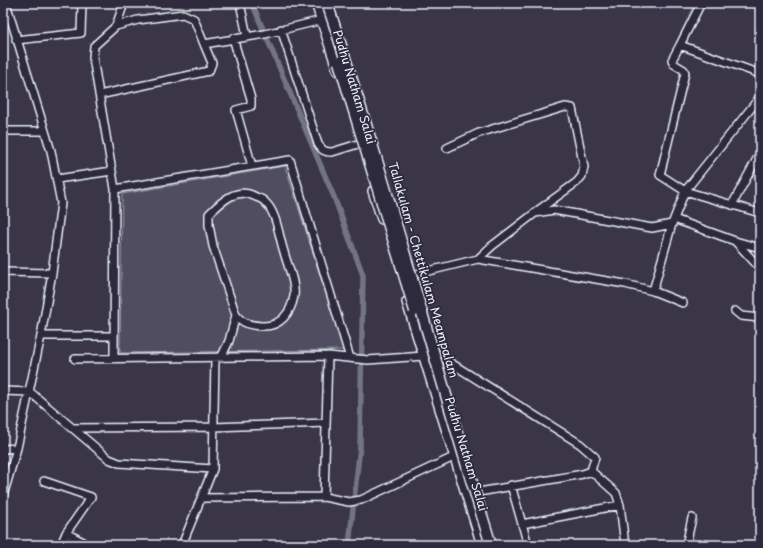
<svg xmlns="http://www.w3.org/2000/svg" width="763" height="548" viewBox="0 0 763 548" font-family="'Playpen Sans',sans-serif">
  <rect width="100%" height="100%" fill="#3a3648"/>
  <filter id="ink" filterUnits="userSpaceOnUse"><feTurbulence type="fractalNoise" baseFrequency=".025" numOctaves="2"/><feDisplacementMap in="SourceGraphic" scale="8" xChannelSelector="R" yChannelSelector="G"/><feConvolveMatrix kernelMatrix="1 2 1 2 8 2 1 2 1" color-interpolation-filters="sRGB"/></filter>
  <g filter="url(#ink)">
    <path fill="#504e5f" stroke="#9ca0ac" d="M285,166L344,350L120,353L122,194Z"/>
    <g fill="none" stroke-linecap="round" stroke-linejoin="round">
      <path stroke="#737482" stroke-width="5.5" d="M252,3L334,197L363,275L360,446L349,545"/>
      <g stroke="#e8f1f8" stroke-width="10">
        <path id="minor" d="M240,3L247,36
          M701,3L680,45L760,74
          M116,26L124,3
          M281,29L318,144C322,150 324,152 332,152L368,141
          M233,38L251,99V106L236,110L252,166
          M16,40L81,33L82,3
          M680,45L672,60L674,64L684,70L685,73L660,175L685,191L760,213
          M99,95L209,71L212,63L204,44
          M3,131H45
          M447,148L479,133L565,107L572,108L584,167L582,176L577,182L537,211
          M57,179L112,171
          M115,189L290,160L350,358
          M732,205L760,153
          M674,219L735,241L760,268
          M735,241L760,248
          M478,259L625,284L653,291L672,224
          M3,272L52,273
          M408,276L478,259L492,246L535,213L554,210L652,228L672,224L685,191L760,97
          M653,291L683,303
          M735,311L741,316L760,318
          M41,336H114
          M221,358L229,341L236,315L213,246L209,225V214C222,201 237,186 256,197C259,198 264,200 266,203C277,214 279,237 284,252C287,264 296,283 294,296C291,313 280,327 262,326C250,325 243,324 236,315
          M75,359L328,356L368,360L438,355L580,444L595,457L591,471L583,474L479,492
          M114,359L115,189L93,58L94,46L116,26L138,20L183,14L194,19L204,44L265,34L326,19
          M3,391L30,392L109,459L119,463L213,469
          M71,428L214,427L326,423
          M3,449L17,448
          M591,471L616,493L620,505L625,545
          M44,481L91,497L66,533L61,545
          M511,485L528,545
          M3,496L17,448L41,336L52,273L61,203L51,151L6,3
          M324,497L349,502L361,500L458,455
          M202,498L324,497L328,356
          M522,524L620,505
          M66,533L89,545
          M182,545L213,469L215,358
          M686,545L692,518"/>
      </g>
      <g stroke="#e8f1f8" stroke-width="12">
        <path id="major" d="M316,3L338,71
          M373,191L382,219
          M407,302L482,545"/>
      </g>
      <use href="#minor" stroke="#2f2a3d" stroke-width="7"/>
      <use href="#major" stroke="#2f2a3d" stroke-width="9"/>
      <g stroke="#e8f1f8" stroke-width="13" stroke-linecap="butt">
        <path id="highway-bridge" d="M327,3C387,182 435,365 491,545
          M339,62L415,311"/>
      </g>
      <use href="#highway-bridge" stroke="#2f2a3d" stroke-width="10"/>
    </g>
  </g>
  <g text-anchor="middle" stroke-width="3.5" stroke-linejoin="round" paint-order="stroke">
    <g font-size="12" fill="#e8f1f8" stroke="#2f2a3d">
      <text transform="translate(354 87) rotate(73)" y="4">Pudhu Natham Salai</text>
      <text transform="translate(423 270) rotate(74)" y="4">Tallakulam - Chettikulam Meampalam</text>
      <text transform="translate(466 454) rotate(73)" y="4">Pudhu Natham Salai</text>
    </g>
  </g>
  <rect width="763" height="548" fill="none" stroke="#2f2a3d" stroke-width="16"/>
  <rect x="8" y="8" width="747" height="532" fill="none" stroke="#e8f1f8" stroke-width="1.5" filter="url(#ink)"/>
</svg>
